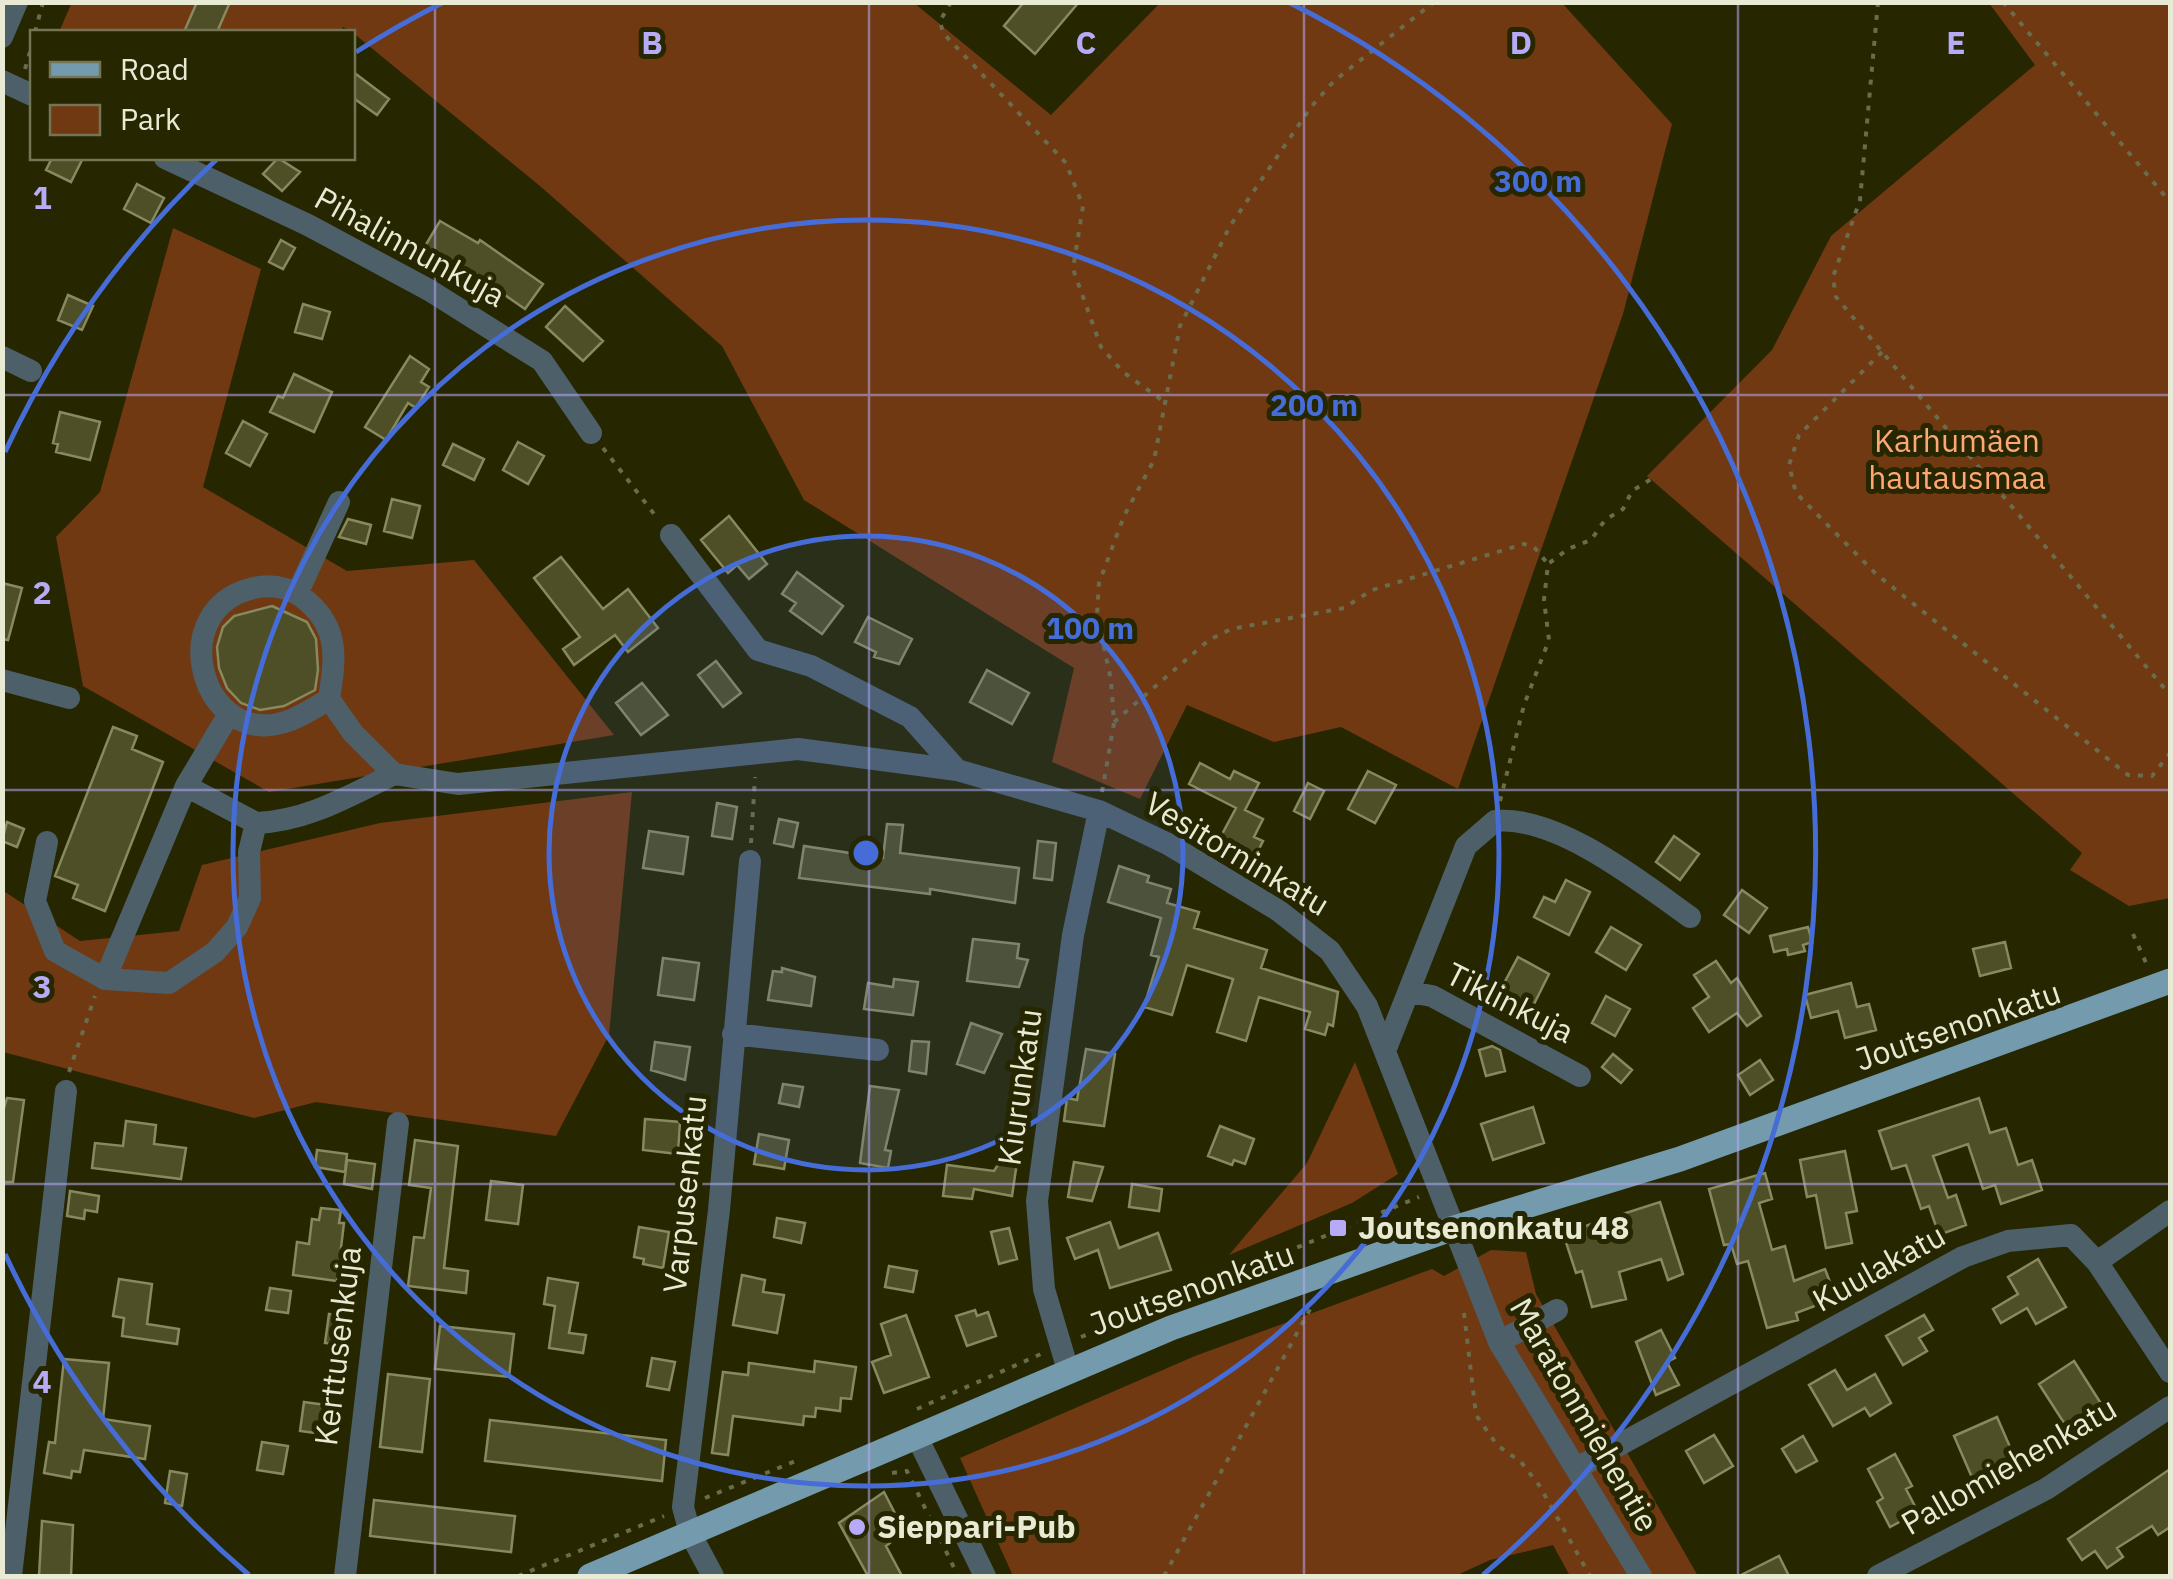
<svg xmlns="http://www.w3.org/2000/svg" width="2173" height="1579" viewBox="0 0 2173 1579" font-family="'IBM Plex Sans',sans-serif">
  <rect width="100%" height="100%" fill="#262700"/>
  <path fill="#713912" d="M72,2L914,3L1051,115L1160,3H1562L1672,124L1623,314L1458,789L1341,727L1274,742L1187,705L1140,799L1052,762L1074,668L804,500L722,346L540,186L352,32L343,27L339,32H59Z
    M1989,3H2170V898L2129,906L2070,870L2082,853L1647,476L1772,350L1831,236L2035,65Z
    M173,228L261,269L203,487L347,571L474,560L614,735L269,792L83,686L56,537L100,492Z
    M632,792L609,1035L556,1136L316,1102L254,1118L3,1052L2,890L80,941L179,931L202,865L380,823Z
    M1355,1062L1398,1174L1352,1203L1229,1255L1307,1163Z
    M1491,1250L1526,1252L1536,1294L1698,1576H1570L1553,1545L1490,1560L1455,1576H1013L960,1458L1195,1356L1432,1269L1444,1276Z"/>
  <path fill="#4e4f27" stroke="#87895f" stroke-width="2.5" d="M197,2H230L217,32H184Z
    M1024,2H1079L1035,54L1004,26Z
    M352,71L389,99L377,115L352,97Z
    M52,158H83L71,182L46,170Z
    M278,158L300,172L282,191L263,174Z
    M137,184L164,198L151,223L124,209Z
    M356,208L390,227L379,246L346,225Z
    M440,221L478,243L480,240L543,284L525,309L473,273L432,256L435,252L425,246Z
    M281,240L295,248L283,269L269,262Z
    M68,295L93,306L82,330L58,320Z
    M303,304L330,312L322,339L295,332Z
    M565,306L603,341L583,361L546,327Z
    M410,356L429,369L421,382L429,387L416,408L408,403L386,440L365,427Z
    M294,374L332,392L314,432L270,412L278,396L283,398Z
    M60,412L100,422L90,460L56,452L58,444L53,443Z
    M243,421L267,434L250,466L226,453Z
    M518,442L544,456L528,484L503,470Z
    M453,444L484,459L474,480L443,465Z
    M392,499L420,506L412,538L384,531Z
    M729,516L767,564L749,579L737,565L728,573L701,540Z
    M348,519L371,525L366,544L339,537Z
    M561,557L603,609L628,589L658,628L628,652L615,635L574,665L563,649L580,637L534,578Z
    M797,572L843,606L822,634L790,611L796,603L782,594Z
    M2,583L22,588L8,640L2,639Z
    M272,606L307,622L316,639L318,670L315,690L284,706L260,710L241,703L227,688L219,668L217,647L223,627L234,616Z
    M868,617L912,639L899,664L874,657L876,652L855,642Z
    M716,661L741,693L723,707L698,675Z
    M987,670L1029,693L1012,724L970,702Z
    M642,683L668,715L641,735L616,703Z
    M113,727L137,736L132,749L163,762L105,911L73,898L78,885L55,876Z
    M1200,763L1230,779L1234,771L1259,783L1245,810L1263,819L1254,837L1263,841L1255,857L1220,838L1236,808L1189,784Z
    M1368,771L1396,785L1375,823L1348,809Z
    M1308,783L1324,791L1310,819L1294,811Z
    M717,803L737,807L732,839L712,836Z
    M779,819L798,823L793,847L774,843Z
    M7,822L24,829L17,847L2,841Z
    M887,824L903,825L900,853L1019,868L1015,903L930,889V894L799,878L804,846L883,858Z
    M649,831L688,837L683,874L643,868Z
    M1674,836L1699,854L1680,880L1656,862Z
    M1038,841L1056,843L1052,880L1034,878Z
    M1119,866L1149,876L1147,882L1171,889L1167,903L1199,912L1194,928L1267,950L1261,968L1338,992L1333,1026L1328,1024L1325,1035L1305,1029L1310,1012L1259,997L1246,1041L1217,1032L1233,979L1187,965L1172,1015L1144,1007L1159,957L1151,955L1161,918L1108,902Z
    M1566,880L1590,892L1569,935L1534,917L1544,897L1555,902Z
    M1742,890L1767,908L1749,933L1724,915Z
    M1611,927L1641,945L1626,970L1596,952Z
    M1808,927L1812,942L1803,945L1805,951L1788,955L1787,949L1774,952L1770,936Z
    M973,939L1019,944L1017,958L1028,960L1019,987L967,981Z
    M2005,942L2011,968L1980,976L1973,949Z
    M1518,957L1549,974L1533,1006L1501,989Z
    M663,958L699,963L694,1000L658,995Z
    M1716,961L1731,983L1737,978L1761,1016L1747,1026L1737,1013L1709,1032L1693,1008L1709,997L1694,975Z
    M782,968L815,977L811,1006L768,1000L773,971L782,972Z
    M894,979L918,982L913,1015L864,1009L868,983L893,987Z
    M1851,983L1857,1007L1869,1004L1876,1030L1845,1038L1838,1011L1811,1018L1805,995Z
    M1606,996L1630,1009L1615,1036L1592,1023Z
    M971,1023L1002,1034L984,1073L957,1064Z
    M912,1041L929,1042L926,1074L909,1071Z
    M655,1042L690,1047L685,1080L651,1070Z
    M1492,1046L1500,1050L1505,1071L1486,1076L1479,1050Z
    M1086,1049L1115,1054L1104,1126L1064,1121L1067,1098L1077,1100Z
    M1613,1054L1632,1070L1621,1083L1602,1067Z
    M1760,1060L1773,1080L1750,1095L1738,1075Z
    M783,1084L803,1087L799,1107L779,1103Z
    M870,1086L899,1090L885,1150L891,1151L888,1168L860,1163Z
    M7,1098L24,1100L13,1182H2V1115Z
    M1979,1098L1990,1133L2006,1128L2018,1165L2032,1160L2042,1190L2001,1204L1995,1185L1983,1189L1968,1144L1933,1156L1948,1198L1956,1195L1966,1225L1939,1235L1929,1206L1921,1209L1906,1165L1892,1169L1879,1131Z
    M1533,1107L1544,1143L1493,1160L1481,1124Z
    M645,1119L680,1122L678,1154L643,1150Z
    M126,1121L156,1125L154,1144L186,1148L181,1179L92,1168L95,1143L123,1146Z
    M1220,1126L1254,1139L1245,1164L1234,1160L1232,1165L1208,1156Z
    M759,1134L789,1140L784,1169L754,1164Z
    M415,1140L458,1146L444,1268L468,1271L466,1293L408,1286L414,1237L424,1238L431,1188L409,1185Z
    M317,1150L347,1154L345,1172L315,1167Z
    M1845,1151L1857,1211L1846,1213L1852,1243L1826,1248L1816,1195L1807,1197L1800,1160Z
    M347,1160L375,1164L372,1189L344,1184Z
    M1001,1160L1017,1162L1012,1196L974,1189L972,1199L943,1196L947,1165L994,1171Z
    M1074,1162L1103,1167L1092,1201L1068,1197Z
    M1765,1173L1772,1199L1759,1203L1772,1250L1785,1246L1794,1281L1825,1269L1836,1298L1796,1313L1798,1320L1767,1328L1748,1261L1737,1264L1731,1244L1724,1245L1709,1189Z
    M491,1181L523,1185L518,1224L486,1220Z
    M1132,1184L1162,1189L1159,1211L1129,1207Z
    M70,1191L99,1196L97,1212L85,1210L84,1219L67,1216Z
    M1660,1202L1683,1274L1668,1280L1661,1259L1619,1272L1626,1299L1592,1307L1582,1271L1576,1273L1563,1233Z
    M321,1208L341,1210L339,1223H344L337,1281L293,1275L297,1242L309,1244L312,1219L319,1220Z
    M777,1218L805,1223L801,1243L774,1237Z
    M1110,1222L1119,1248L1158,1233L1171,1270L1110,1288L1098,1250L1075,1259L1067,1238Z
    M639,1227L669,1232L663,1268L643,1264L644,1259L634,1257Z
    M1009,1228L1017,1259L999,1264L991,1232Z
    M2038,1259L2066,1307L2036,1324L2027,1308L2001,1323L1993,1309L2018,1294L2008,1277Z
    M889,1266L917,1271L913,1292L885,1287Z
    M742,1275L765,1280L763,1292L784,1295L777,1333L733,1325Z
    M548,1278L578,1283L569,1333L586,1335L583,1353L549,1348L555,1306L544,1304Z
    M119,1279L152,1284L147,1324L179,1329L177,1344L122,1336L124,1318L113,1316Z
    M270,1288L291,1291L288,1313L266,1310Z
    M975,1310L977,1316L988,1312L996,1336L967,1346L956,1316Z
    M329,1314L353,1317L349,1346L325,1343Z
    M906,1315L929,1377L884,1393L872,1362L891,1355L881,1324Z
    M1924,1315L1933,1330L1919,1338L1927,1351L1903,1365L1886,1336Z
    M440,1326L514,1334L509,1377L435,1369Z
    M1661,1330L1675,1358L1667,1362L1679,1385L1656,1395L1636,1342Z
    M652,1358L675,1362L669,1390L647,1386Z
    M64,1359L109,1363L103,1419L150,1426L145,1459L84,1450L80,1472L72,1471L71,1478L44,1473L49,1442L55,1443Z
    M815,1361L856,1367L851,1399L841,1398L840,1411L816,1408L815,1417L804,1416L803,1425L733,1416L728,1455L712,1453L723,1372L748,1375L749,1363L814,1372Z
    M2074,1361L2100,1402L2096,1405L2106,1420L2075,1440L2039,1384Z
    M1835,1370L1847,1390L1875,1374L1891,1403L1870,1416L1865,1408L1833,1426L1809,1385Z
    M388,1374L430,1379L422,1452L380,1447Z
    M304,1402L334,1406L331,1435L300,1431Z
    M1997,1417L2017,1463L1974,1482L1954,1436Z
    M490,1420L666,1440L662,1481L485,1461Z
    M1714,1435L1733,1466L1704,1483L1686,1451Z
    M1803,1436L1817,1461L1796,1472L1782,1449Z
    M262,1442L288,1446L283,1474L257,1470Z
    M1895,1454L1912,1486L1906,1489L1918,1512L1890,1527L1877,1502L1883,1498L1868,1469Z
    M2170,1469V1527L2158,1535L2152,1526L2117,1548L2123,1557L2107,1568L2095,1551L2082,1560L2068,1539Z
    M170,1471L187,1474L182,1506L165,1503Z
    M884,1492L903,1529L887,1537L890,1543L886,1546L902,1576H868L839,1523Z
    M374,1500L515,1516L511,1552L370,1536Z
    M42,1521L73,1525L71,1576H39Z
    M1779,1556L1789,1576H1739Z"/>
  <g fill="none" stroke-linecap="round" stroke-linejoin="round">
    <path stroke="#6a6c4b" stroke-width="4" stroke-dasharray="5 8" stroke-linecap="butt" d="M951,2L940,21L943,33L1066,163L1083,206L1073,269L1101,347L1123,372L1163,401
      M1878,2L1860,200L1833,277L1836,297L2170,695
      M2003,2L2170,202
      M35,32L43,2
      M25,69L32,45
      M1882,352L1799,435L1789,465L1796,493L1876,574L2128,775L2152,776L2170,753
      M603,448L658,519
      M1114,722L1209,640L1231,629L1344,608L1372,590L1524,544L1534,547L1548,564
      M1102,792L1114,723L1111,680L1097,615L1099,583L1124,516L1154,460L1180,326L1230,226L1311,107L1334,81L1434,2
      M1500,801L1524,705L1549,640L1544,600L1548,564L1568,549L1591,540L1605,520L1623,509L1632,491L1656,476
      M751,843L755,777
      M2133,934L2147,965
      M69,1072L95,996
      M1464,1313L1476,1415L1497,1445L1521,1462L1539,1485L1590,1576
      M1081,1337L1419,1197
      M917,1409L1041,1354
      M892,1473L907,1471L958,1576
      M705,1498L798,1460
      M518,1576L664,1516
      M1164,1576L1314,1302"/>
    <path stroke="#4d5f69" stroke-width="22" d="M2,37L17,2
      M2,81L32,95
      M165,158L308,225L429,290L542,361L591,433
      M2,357L31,371
      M671,535L758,650L811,666L910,717L957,770
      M298,592L339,502
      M2,680L69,698
      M329,699C316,707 302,716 288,721C201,752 160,604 259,587C277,584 295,590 308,602C340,630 335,660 329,699L353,733L394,774L458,784L798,749L957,770L1099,811L1168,844L1279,911L1330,951L1367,1006L1499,1342L1641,1576
      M186,786L256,823
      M47,842L35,901L55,951L105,979L169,983L215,952L237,927L250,898L249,852L256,823C307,821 349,796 394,774
      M105,979L186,786L229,714
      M1409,992L1432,996L1580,1076
      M733,1034L878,1050
      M1385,1051L1466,846L1495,821C1557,815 1641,882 1690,917
      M2097,1262L2170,1211
      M1499,1342L1557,1310
      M1068,1370L1044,1289L1037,1201L1073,935L1099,811
      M917,1437L985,1576
      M1577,1468L1963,1257L2008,1241L2071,1235L2097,1262L2170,1372
      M11,1576L66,1091
      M345,1576L398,1123
      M713,1576L690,1533L683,1507L719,1210L750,861
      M1878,1576L2046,1489L2170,1407"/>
    <path stroke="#749aad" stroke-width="25" d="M590,1576L1171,1328L1451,1229L1680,1159L2170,981"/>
  </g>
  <path fill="none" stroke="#b7abf8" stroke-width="2.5" stroke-opacity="0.55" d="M435,2V1576M869,2V1576M1304,2V1576M1738,2V1576M2,395H2170M2,790H2170M2,1184H2170"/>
  <circle cx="866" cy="853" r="317" fill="#466dd7" fill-opacity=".12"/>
  <g fill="none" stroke="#466dd7" stroke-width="5">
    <circle cx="866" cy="853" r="317"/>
    <circle cx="866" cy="853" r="633"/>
    <path d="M249 1575A950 950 0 0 1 5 1254M5 452A950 950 0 0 1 218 158M356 52A950 950 0 0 1 442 3M1290 3A950 950 0 0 1 1483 1575"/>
  </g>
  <g fill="#b7abf8" stroke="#262700" stroke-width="4">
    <rect x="1328" y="1218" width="20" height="20" rx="5"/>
    <circle cx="857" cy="1527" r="10"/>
  </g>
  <g text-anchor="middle" stroke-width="10" stroke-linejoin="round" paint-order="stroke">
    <g font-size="32" fill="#e8ead4" stroke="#262700">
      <text transform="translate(410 247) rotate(29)" y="11">Pihalinnunkuja</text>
      <text transform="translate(1237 854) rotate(31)" y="11">Vesitorninkatu</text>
      <text transform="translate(1510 1003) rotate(27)" y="11">Tiklinkuja</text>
      <text transform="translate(1958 1026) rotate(-19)" y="11">Joutsenonkatu</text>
      <text transform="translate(1020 1087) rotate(-82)" y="11">Kiurunkatu</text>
      <text transform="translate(685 1194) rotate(-84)" y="11">Varpusenkatu</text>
      <text transform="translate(1879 1268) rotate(-29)" y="11">Kuulakatu</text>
      <text transform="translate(1192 1289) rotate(-20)" y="11">Joutsenonkatu</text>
      <text transform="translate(338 1346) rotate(-83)" y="11">Kerttusenkuja</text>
      <text transform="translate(1584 1415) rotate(60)" y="11">Maratonmiehentie</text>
      <text transform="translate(2009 1466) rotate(-30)" y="11">Pallomiehenkatu</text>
    </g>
    <g font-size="32" fill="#fea774" stroke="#262700">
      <text x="1957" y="452">Karhumäen<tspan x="1957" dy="37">hautausmaa</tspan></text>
    </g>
    <g font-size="32" font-weight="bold" fill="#e8ead4" stroke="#262700" text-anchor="start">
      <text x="1358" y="1239">Joutsenonkatu 48</text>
      <text x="877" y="1538">Sieppari-Pub</text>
    </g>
  </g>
  <g font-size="32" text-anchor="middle" font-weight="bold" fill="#b7abf8" stroke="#262700" stroke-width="10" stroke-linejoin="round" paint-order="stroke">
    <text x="652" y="54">B</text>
    <text x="1086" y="54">C</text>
    <text x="1521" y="54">D</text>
    <text x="1956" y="54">E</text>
    <text x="42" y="209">1</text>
    <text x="42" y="604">2</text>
    <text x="42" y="998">3</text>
    <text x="42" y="1393">4</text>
  </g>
  <circle cx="866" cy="853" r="15" fill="#466dd7" stroke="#262700" stroke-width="5"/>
  <g font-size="30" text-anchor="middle" font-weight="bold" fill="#466dd7" stroke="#262700" stroke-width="10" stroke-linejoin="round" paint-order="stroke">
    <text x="1538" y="192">300 m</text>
    <text x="1314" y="416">200 m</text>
    <text x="1090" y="639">100 m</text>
  </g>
  <rect width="2173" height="1579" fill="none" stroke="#e8ead4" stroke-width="10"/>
  <rect x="30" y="30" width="325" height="130" fill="#262700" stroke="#747555" stroke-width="2.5"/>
  <rect x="50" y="62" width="50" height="15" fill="#749aad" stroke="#747555" stroke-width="2.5"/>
  <text x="120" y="80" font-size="30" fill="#e8ead4">Road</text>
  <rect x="50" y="105" width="50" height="30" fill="#713912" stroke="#747555" stroke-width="2.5"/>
  <text x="120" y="130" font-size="30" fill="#e8ead4">Park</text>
</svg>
